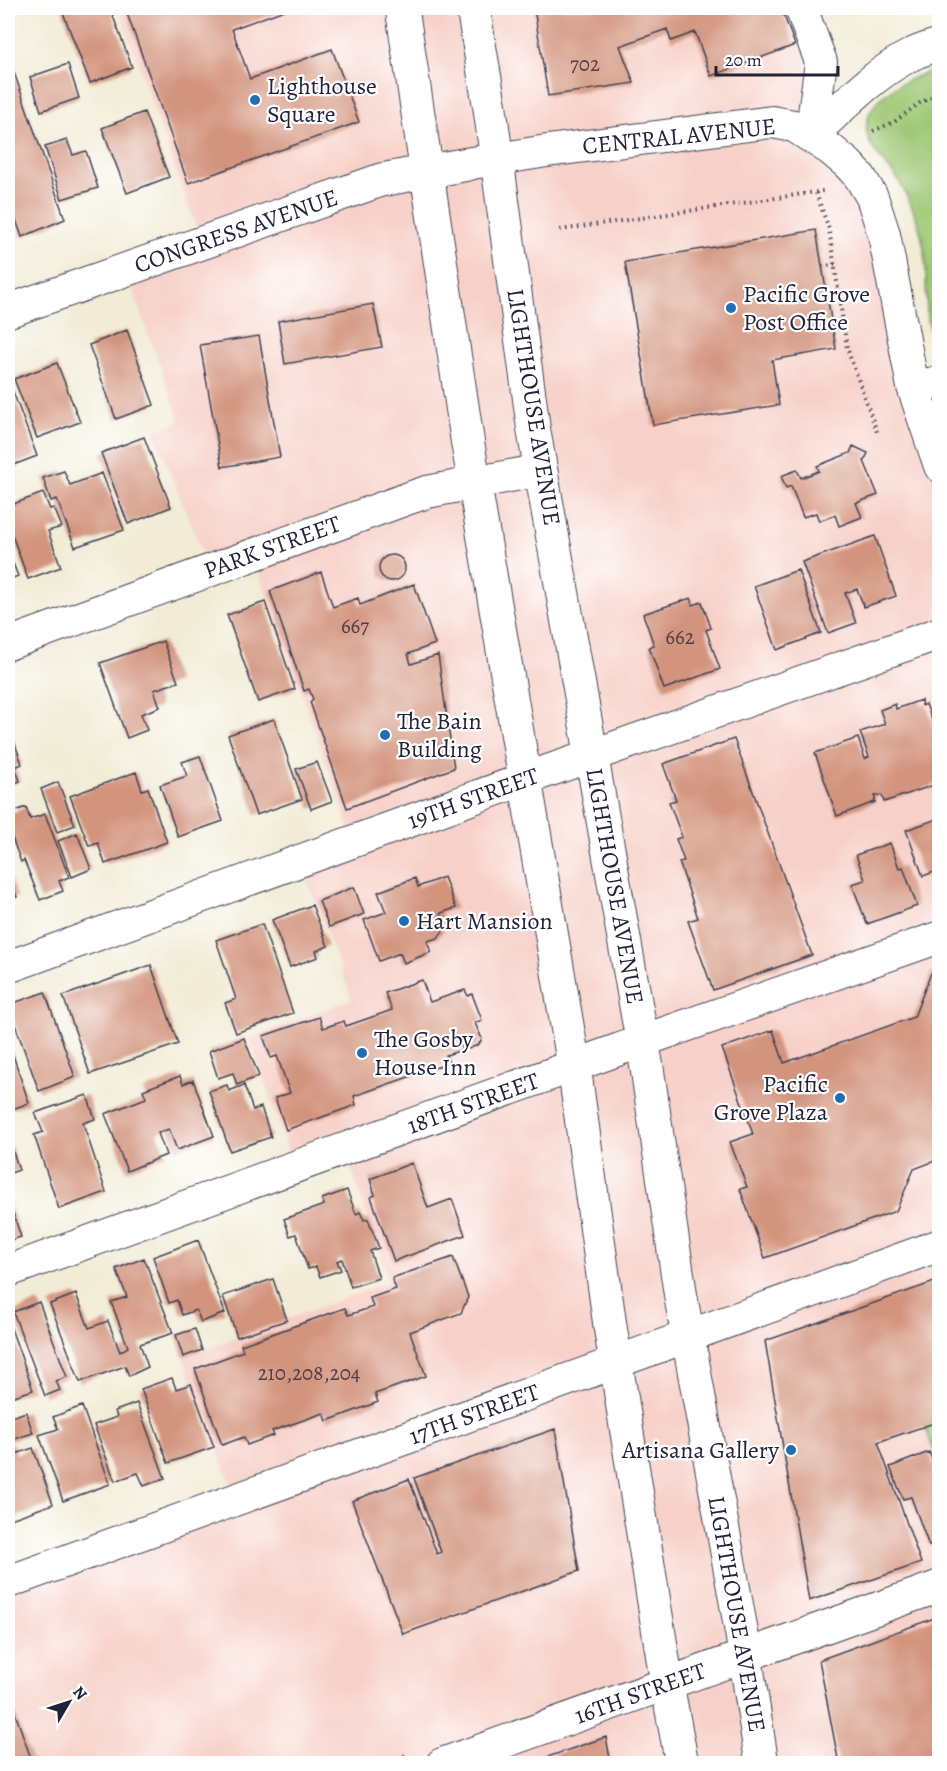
<svg xmlns="http://www.w3.org/2000/svg" width="947" height="1771" viewBox="0 0 947 1771" font-family="Alegreya,serif">
  <rect width="100%" height="100%" fill="#fff"/>
  <filter id="ink" filterUnits="userSpaceOnUse"><feTurbulence type="fractalNoise" baseFrequency=".0167" numOctaves="2"/><feDisplacementMap in="SourceGraphic" scale="12" xChannelSelector="R" yChannelSelector="G"/><feConvolveMatrix kernelMatrix="1 2 1 2 8 2 1 2 1" color-interpolation-filters="sRGB"/></filter>
  <filter id="wash" filterUnits="userSpaceOnUse"><feTurbulence type="fractalNoise" baseFrequency=".008" numOctaves="4" result="noise"/><feDisplacementMap in="SourceGraphic" scale="24" xChannelSelector="R" yChannelSelector="G"/><feGaussianBlur stdDeviation="1.35" result="paint"/><feColorMatrix in="noise" values="0 0 0 0 0 0 0 0 0 0 0 0 0 0 0 0 0 1.4 0 .05"/><feComposite in="paint" operator="in"/></filter>
  <g filter="url(#wash)">
    <rect width="100%" height="100%" fill="#f2ecd7"/>
    <path fill="#f7d1c9" d="M118,8H801L811,136L848,164L939,466L940,1421L925,1426L940,1471L939,1763H8V1581L236,1499L183,1357L389,1282L345,1149L293,1167L250,1038L352,999L300,861L354,841L252,554L209,570L154,431L180,421L125,270L202,243Z"/>
    <path fill="#9dc773" stroke="#607457" stroke-width="1.5" d="M939,69H940L939,349L937,347C932,336 928,325 927,312C925,288 928,262 922,238C918,220 909,199 900,183C891,168 873,154 868,138C857,99 910,77 939,69Z
      M939,1421V1465L925,1426Z"/>
    <g id="blocks">
      <path fill="#d3947e" d="M68,8H110L132,67L90,83L62,10Z
        M125,8H290L232,29L250,79L332,49L359,122L188,183Z
        M534,8H781L795,45L711,76L695,32L671,41L667,29L620,46L634,83L548,96Z
        M8,55L65,219L22,237L8,197Z
        M68,64L79,98L41,111L30,77Z
        M144,112L169,177L127,193L102,128Z
        M67,140L73,155L86,151L98,188L62,199L45,147Z
        M816,230L836,349L772,360L779,405L653,425L625,262Z
        M373,304L382,347L285,364L278,321Z
        M127,330L154,405L116,419L89,345Z
        M259,336L280,457L222,467L200,345Z
        M57,363L80,422L37,438L14,379Z
        M8,378L37,456L11,466L8,457Z
        M144,437L171,507L128,524L101,453Z
        M853,446L868,453L864,461L878,495L856,503L862,517L839,526L835,515L819,521L816,513L803,517L791,486L786,488L781,476L797,470L801,478L819,471L817,466L850,453Z
        M64,471L70,485L102,473L124,530L75,547L57,499L51,501L43,478Z
        M43,493L50,509L54,508L62,527L48,531L61,567L28,579L8,524V506Z
        M875,536L896,596L864,607L857,589L845,593L856,623L828,633L802,562Z
        M8,550L18,576L8,580Z
        M379 568a13 13 0 1 1 26 0a13 13 0 1 1-26 0Z
        M798,570L821,633L777,650L754,586Z
        M321,572L333,607L358,598L360,605L414,584L435,644L408,654L411,664L438,655L454,768L347,808L310,702L313,699L309,689L304,691L270,591Z
        M691,598L693,605L702,602L711,628L706,630L720,669L664,689L649,647L654,645L643,614Z
        M265,602L295,689L258,702L227,615Z
        M163,641L178,682L154,690L160,707L141,714L147,730L127,738L100,663Z
        M921,700L922,706L926,704L940,742V783L884,802L882,795L875,796V802L837,816L815,753L858,738L865,759L869,757L860,732L885,724L880,710L895,704L896,709Z
        M274,719L302,799L256,815L228,735Z
        M8,724L22,764L15,767L20,781L8,786Z
        M734,739L812,955L713,990L688,921L698,918L679,862L684,861L676,839L682,837L669,802L676,800L663,764Z
        M200,756L223,821L178,837L160,785L187,776L182,762Z
        M317,762L332,801L311,809L296,769Z
        M136,772L142,790L148,788L167,842L105,864L98,843L89,846L70,796Z
        M58,782L75,825L57,832L41,789Z
        M26,807L30,819L45,814L69,877L59,881L63,891L40,900L24,860L21,862L8,827V814Z
        M940,818V870L923,876L906,830Z
        M77,833L91,869L72,877L58,841Z
        M890,843L899,868L903,867L917,906L867,924L852,884L865,880L856,855Z
        M8,872L17,897L8,900Z
        M444,877L456,908L441,913L444,922L443,931L438,938L427,941L431,952L404,963L400,953L379,961L364,920L386,912L378,892L415,878L418,887Z
        M354,887L364,914L329,927L319,901Z
        M312,905L328,946L316,951L318,957L290,967L272,920Z
        M262,924L293,1013L236,1033L225,1003L236,999L216,940Z
        M151,965L178,1044L90,1074L63,996Z
        M940,970V1159L914,1169L896,1211L765,1258L740,1189L747,1187L730,1142L753,1134L722,1048L773,1030L784,1063L914,1017L931,973Z
        M422,980L430,1002L465,990L468,996L472,994L482,1020L475,1023L482,1039L479,1044L469,1049L460,1044L462,1050L446,1055L449,1063L354,1096L356,1105L286,1130L275,1098L290,1093L277,1056L271,1058L263,1036L319,1017L323,1028L344,1021L346,1026L392,1010L385,993Z
        M45,992L75,1077L39,1091L8,1005Z
        M244,1038L259,1076L237,1085L233,1073L218,1078L209,1051Z
        M8,1040L29,1103L10,1110L8,1102Z
        M180,1076L183,1084L193,1080L214,1136L177,1150L169,1129L158,1133L166,1155L127,1171L105,1114L146,1098L143,1090Z
        M227,1085L229,1091L244,1085L253,1110L261,1107L271,1137L230,1151L209,1091Z
        M87,1095L95,1119L83,1123L106,1192L59,1209L34,1135L43,1132L35,1113Z
        M8,1136L19,1170L8,1174Z
        M412,1163L428,1208L452,1199L465,1235L394,1261L371,1197L375,1195L370,1179Z
        M347,1190L356,1214L360,1212L364,1220L368,1219L379,1248L370,1251L379,1278L351,1287L342,1259L337,1261L341,1270L320,1277L316,1267L308,1269L296,1234L290,1236L284,1219L324,1205L322,1199Z
        M8,1198L21,1237L8,1241Z
        M198,1240L225,1313L201,1322L196,1310L182,1315L177,1300L169,1303L153,1257Z
        M453,1257L468,1297L461,1313L410,1332L426,1376L375,1394L378,1402L327,1421L324,1413L272,1431L274,1435L247,1445L244,1437L222,1445L195,1369L243,1351L241,1345L345,1308L348,1315L373,1307L370,1298L396,1289L392,1278Z
        M144,1258L173,1333L140,1344L148,1367L129,1376L125,1366L80,1382L50,1304L76,1294L89,1328L108,1321L120,1352L128,1347L111,1302L127,1297L116,1269Z
        M273,1279L287,1320L237,1337L223,1296Z
        M940,1280V1421L878,1442L921,1563L809,1601L765,1341Z
        M39,1302L67,1377L56,1381L60,1390L45,1396L13,1312Z
        M8,1320L33,1390L8,1398Z
        M195,1329L202,1350L183,1357L176,1335Z
        M172,1378L176,1389L191,1384L214,1447L168,1463L141,1389Z
        M137,1403L165,1478L144,1486L138,1473L115,1481L94,1425L117,1417L115,1411Z
        M82,1406L110,1484L63,1501L39,1435L58,1429L53,1417Z
        M26,1412L33,1433L8,1441V1418Z
        M555,1429L579,1571L403,1634L352,1501L409,1479L437,1554L441,1552L414,1478Z
        M13,1443L16,1454L33,1448L53,1504L8,1520V1445Z
        M929,1452L940,1479V1543L929,1546L911,1497L903,1499L890,1467Z
        M940,1616V1764H839L819,1660Z
        M8,1693L33,1764H8Z
        M606,1737L611,1764H530V1763Z"/>
    </g>
  </g>
  <g filter="url(#ink)">
    <use href="#blocks" fill-opacity="0" stroke="#414052" stroke-width="1.5"/>
    <g fill="none" stroke-linecap="round" stroke-linejoin="round">
      <g stroke="#414052" stroke-width="34">
        <path id="minor" d="M801,8L821,62L811,136
          M811,136C842,107 874,73 913,54C921,50 931,47 940,44
          M472,163L547,151L772,122L794,126L830,149L848,164L860,177L872,197L884,234L913,387L940,466
          M913,387L940,382
          M8,644L412,497L427,492L541,470
          M8,967L525,779L940,633
          M8,1271L642,1041L940,937
          M8,1582L940,1245
          M442,1764L940,1586"/>
      </g>
      <g stroke="#414052" stroke-width="35">
        <path id="tertiary" d="M8,311L381,180L468,164"/>
      </g>
      <g stroke="#414052" stroke-width="35">
        <path id="secondary" d="M402,8L468,445L574,1066L610,1326L667,1684L682,1764
          M473,8L490,109L534,432L647,1068L681,1298L742,1635L762,1764"/>
      </g>
      <path stroke="#414052" stroke-width="4" stroke-dasharray="1.5 4.5" stroke-linecap="butt" d="M873,131L894,122L920,103L940,93
        M816,193L829,229L847,348L877,432
        M560,230L823,191
        M822,266L835,265
        M381,1764L406,1755"/>
      <use href="#minor" stroke="#fff" stroke-width="32"/>
      <use href="#tertiary" stroke="#fff" stroke-width="33"/>
      <use href="#secondary" stroke="#fff" stroke-width="33"/>
    </g>
  </g>
  <g fill="#1f6fb2" stroke="#fff" stroke-width="2">
    <circle cx="255" cy="100" r="6"/>
    <circle cx="731" cy="308" r="6"/>
    <circle cx="385" cy="735" r="6"/>
    <circle cx="404" cy="921" r="6"/>
    <circle cx="362" cy="1053" r="6"/>
    <circle cx="840" cy="1098" r="6"/>
    <circle cx="791" cy="1450" r="6"/>
  </g>
  <g text-anchor="middle" stroke-width="4.5" stroke-linejoin="round" paint-order="stroke">
    <g font-size="21" fill="#4e3e4c">
      <text x="585" y="71">702</text>
      <text x="355" y="633">667</text>
      <text x="680" y="644">662</text>
      <text x="309" y="1380">210,208,204</text>
    </g>
    <g font-size="24" fill="#22223b" stroke="#fff" text-anchor="start">
      <text x="267" y="94">Lighthouse<tspan x="267" dy="28">Square</tspan></text>
      <text x="743" y="302">Pacific Grove<tspan x="743" dy="28">Post Office</tspan></text>
      <text x="397" y="729">The Bain<tspan x="397" dy="28">Building</tspan></text>
      <text x="416" y="929">Hart Mansion</text>
      <text x="374" y="1047">The Gosby<tspan x="374" dy="28">House Inn</tspan></text>
      <text x="828" y="1092" text-anchor="end">Pacific<tspan x="828" dy="28">Grove Plaza</tspan></text>
      <text x="779" y="1458" text-anchor="end">Artisana Gallery</text>
    </g>
    <g font-size="24" fill="#22223b" stroke="#fff">
      <text transform="translate(679 136) rotate(-6)" y="8">CENTRAL AVENUE</text>
      <text transform="translate(236 231) rotate(-19)" y="8">CONGRESS AVENUE</text>
      <text transform="translate(534 407) rotate(81)" y="8">LIGHTHOUSE AVENUE</text>
      <text transform="translate(272 547) rotate(-20)" y="8">PARK STREET</text>
      <text transform="translate(473 798) rotate(-20)" y="8">19TH STREET</text>
      <text transform="translate(615 886) rotate(80)" y="8">LIGHTHOUSE AVENUE</text>
      <text transform="translate(473 1103) rotate(-20)" y="8">18TH STREET</text>
      <text transform="translate(474 1414) rotate(-20)" y="8">17TH STREET</text>
      <text transform="translate(737 1614) rotate(80)" y="8">LIGHTHOUSE AVENUE</text>
      <text transform="translate(640 1693) rotate(-20)" y="8">16TH STREET</text>
    </g>
  </g>
  <rect width="947" height="1771" fill="none" stroke="#fff" stroke-width="30"/>
  <g transform="translate(69 1702) rotate(51)" stroke="#ffffff" stroke-width="4.5" paint-order="stroke">
  <path d="M0-4.5L10 22L0 15L-10 22Z" fill="#22223b"/>
  <text y="-9" font-size="16" font-weight="bold" text-anchor="middle" fill="#22223b">N</text>
  </g>
  <path d="M716 66v9h122v-9" fill="none" stroke="#22223b" stroke-width="3"/>
  <text x="725" y="66" font-size="18" fill="#22223b" stroke="#ffffff" stroke-width="4.5" paint-order="stroke">20 m</text>
</svg>
